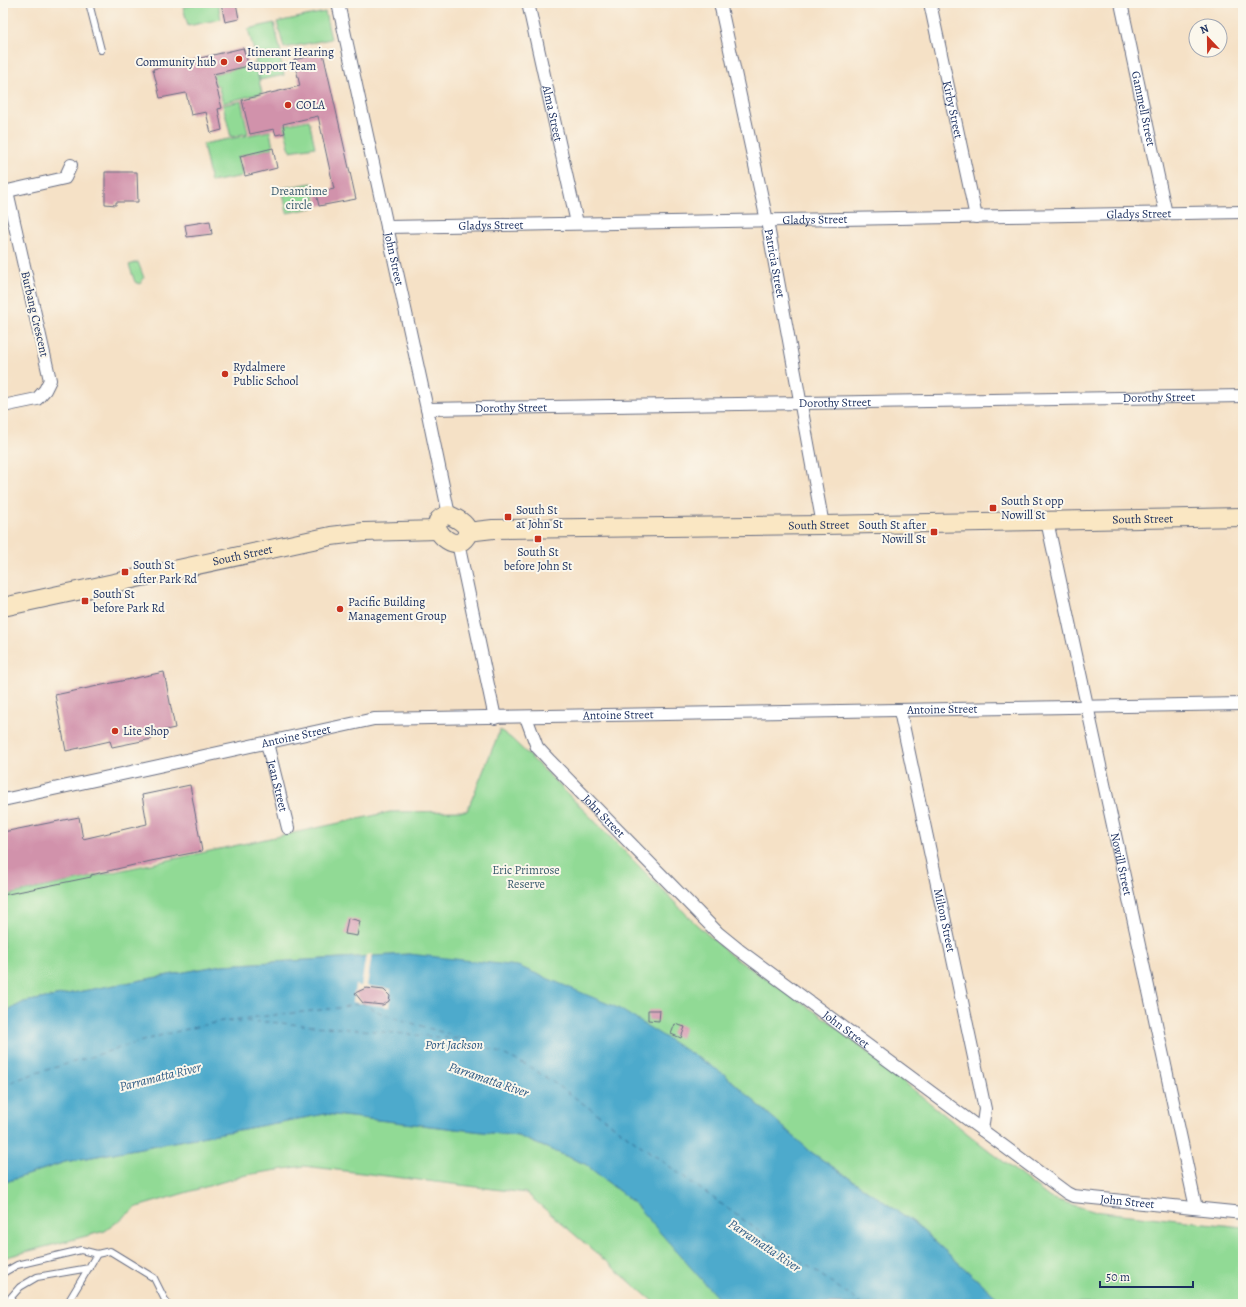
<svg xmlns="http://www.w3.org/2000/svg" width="1246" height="1307" viewBox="0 0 1246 1307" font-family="Alegreya,serif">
  <rect width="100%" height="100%" fill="#fbf7ec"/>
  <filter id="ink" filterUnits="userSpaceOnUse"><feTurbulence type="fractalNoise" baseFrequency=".025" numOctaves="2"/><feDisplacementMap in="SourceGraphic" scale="8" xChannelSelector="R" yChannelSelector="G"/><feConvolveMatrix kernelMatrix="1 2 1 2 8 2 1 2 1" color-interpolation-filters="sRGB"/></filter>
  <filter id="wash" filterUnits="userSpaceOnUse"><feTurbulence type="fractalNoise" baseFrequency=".012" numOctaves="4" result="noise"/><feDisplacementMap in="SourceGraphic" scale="16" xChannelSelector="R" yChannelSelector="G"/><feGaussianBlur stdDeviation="0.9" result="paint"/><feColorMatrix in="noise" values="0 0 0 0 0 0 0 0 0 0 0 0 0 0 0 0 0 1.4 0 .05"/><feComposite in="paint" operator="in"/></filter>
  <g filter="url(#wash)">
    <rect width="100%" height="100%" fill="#f5e1c6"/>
    <path fill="#91da95" stroke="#56847a" d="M202,3H218L221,19L188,26L183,7Z
      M325,12L331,39L284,48L277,22Z
      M274,23L281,53L256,58L248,29Z
      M279,54L284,75L260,80L255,60Z
      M255,64L262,93L223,103L218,85L189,91L187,80Z
      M241,101L248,133L231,137L223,105Z
      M309,120L315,147L290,151L284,125Z
      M270,131L273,148L238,157L243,176L211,182L203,144Z
      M312,183L317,207L287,213L282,188Z
      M138,262L144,278L140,284L135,282L129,265Z
      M500,730L512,739L554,780L697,925L733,957L829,1021L968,1134L1050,1198L1093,1211L1243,1227V1304H1004L912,1221L811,1152L724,1074L409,954L222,965L24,1002L3,1013V896L390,812L467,811Z
      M325,1114L518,1136L585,1164L634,1203L726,1304H656L526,1193L304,1166L246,1175L137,1207L105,1231L3,1258V1183L65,1162Z"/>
    <path fill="#4eaacc" stroke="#346c95" d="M409,954L518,966L618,1008L724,1074L811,1152L912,1221L1004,1304H723L634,1203L585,1164L518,1136L325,1114L65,1162L3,1183V1013L24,1002L222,965Z"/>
    <path fill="#f5e1c6" d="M372,954L367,986L391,989L389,1007L353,1002L355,985L361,986L366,955Z"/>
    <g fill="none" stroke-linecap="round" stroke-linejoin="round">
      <path stroke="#2d5a84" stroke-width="1" stroke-dasharray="5 4" stroke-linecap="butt" d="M228,1021L268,1022L396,1033L466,1040
        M3,1085L33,1074L77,1061L162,1035L222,1021L338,1008L362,1003L385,1015L471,1041L503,1054L530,1067L563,1089L771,1240L862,1304"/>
    </g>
    <g id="blocks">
      <path fill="#d192ab" d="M221,3H236L239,19L225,22Z
        M243,48L249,66L213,74L222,108L218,109L222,130L211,133L206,112L191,115L186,93L160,98L153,69Z
        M323,53L356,199L319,206L316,193L334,189L318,116L283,124L285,133L276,135L274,129L250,134L242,100L300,86L294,60Z
        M273,148L277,168L245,176L240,156Z
        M105,172H137L138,202H116V205L105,204Z
        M210,221L212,234L187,237L185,225Z
        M164,672L175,728L151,733L152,739L112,747L110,741L66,751L55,695Z
        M190,785L202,851L151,861L91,875V877L3,895V832L79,817L83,839L147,824L142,795Z
        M348,918L360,921L357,936L345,934Z
        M366,988L384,990L390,996L389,1001L383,1005L363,1003L355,993Z
        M648,1010H660L659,1021L648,1020Z
        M675,1024L685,1027L681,1038L671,1034Z"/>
    </g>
  </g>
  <g filter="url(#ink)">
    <use href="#blocks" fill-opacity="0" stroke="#676d82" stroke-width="1"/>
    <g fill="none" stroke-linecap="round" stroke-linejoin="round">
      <g stroke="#676d82" stroke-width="8">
        <path id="lane" d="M89,3L101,50
          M3,1273L17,1265L81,1250L97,1254L110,1251L154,1278L167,1304
          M5,1304L20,1287L37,1277L89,1268
          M67,1304L97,1254"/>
      </g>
      <g stroke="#676d82" stroke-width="14">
        <g id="street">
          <path id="s1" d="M338,3L427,409L449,515"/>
          <path id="s2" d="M528,3L577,223"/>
          <path id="s3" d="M720,3L767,221L823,525"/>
          <path id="s4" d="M930,3L976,217"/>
          <path id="s5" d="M1121,3L1166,214"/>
          <path d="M3,192L65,178L71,165"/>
          <path id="s6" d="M387,227L1243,212"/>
          <path d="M3,406L37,399L45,390L50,380L7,191"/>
          <path id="s7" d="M427,409L1243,396"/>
          <path id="s8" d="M1047,521L1196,1208"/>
          <path d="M458,543L495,718"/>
          <path id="s9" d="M900,711L985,1109L982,1130"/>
          <path id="s10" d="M526,717L537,747L550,761L718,933L739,950L1067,1193L1073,1196L1243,1213"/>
          <path id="s11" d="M267,743L288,828"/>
          <path id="s12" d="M3,800L374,719L1243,704"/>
          <path d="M3,1303V1304"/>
        </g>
      </g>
      <g stroke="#676d82" stroke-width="20">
        <g id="secondary">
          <path d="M449,515C458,519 472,526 466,537C464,540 462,542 458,543C444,545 424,519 449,515Z"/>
          <path id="s13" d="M467,532L493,529L823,525L1243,517"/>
          <path id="s14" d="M3,607L331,536L364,532L437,530"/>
        </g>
      </g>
      <use href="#lane" stroke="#fff" stroke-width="6"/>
      <use href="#street" stroke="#fff" stroke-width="12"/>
      <use href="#secondary" stroke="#fae7c3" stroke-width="18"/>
    </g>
  </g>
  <g fill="#c8321e" stroke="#fbf7ec" stroke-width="1.5">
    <circle cx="239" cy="59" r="4"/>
    <circle cx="224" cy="62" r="4"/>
    <circle cx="288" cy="105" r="4"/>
    <circle cx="225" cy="374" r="4"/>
    <rect x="989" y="504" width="8" height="8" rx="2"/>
    <rect x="504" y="513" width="8" height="8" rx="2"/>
    <rect x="930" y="528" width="8" height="8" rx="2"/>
    <rect x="534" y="535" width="8" height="8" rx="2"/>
    <rect x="121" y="568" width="8" height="8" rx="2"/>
    <rect x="81" y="597" width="8" height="8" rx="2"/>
    <circle cx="340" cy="609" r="4"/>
    <circle cx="115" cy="731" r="4"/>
  </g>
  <g text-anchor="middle" stroke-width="4" stroke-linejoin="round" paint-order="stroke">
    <g font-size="12" fill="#1b2f5e" stroke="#fbf7ec" text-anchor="start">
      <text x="247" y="56">Itinerant Hearing<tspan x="247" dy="14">Support Team</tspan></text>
      <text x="216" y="66" text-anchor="end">Community hub</text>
      <text x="296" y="109">COLA</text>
      <text x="233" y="371">Rydalmere<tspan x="233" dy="14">Public School</tspan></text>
      <text x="1001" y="505">South St opp<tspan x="1001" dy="14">Nowill St</tspan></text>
      <text x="516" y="514">South St<tspan x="516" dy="14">at John St</tspan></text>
      <text x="926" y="529" text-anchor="end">South St after<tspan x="926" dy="14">Nowill St</tspan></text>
      <text x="538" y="556" text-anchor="middle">South St<tspan x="538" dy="14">before John St</tspan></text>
      <text x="133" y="569">South St<tspan x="133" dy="14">after Park Rd</tspan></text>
      <text x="93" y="598">South St<tspan x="93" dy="14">before Park Rd</tspan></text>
      <text x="348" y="606">Pacific Building<tspan x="348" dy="14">Management Group</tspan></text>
      <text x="123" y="735">Lite Shop</text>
    </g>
    <g font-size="12" fill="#1b2f5e" stroke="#fbf7ec">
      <text dy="4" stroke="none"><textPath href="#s5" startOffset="108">Gammell Street</textPath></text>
      <text dy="4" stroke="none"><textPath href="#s4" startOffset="109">Kirby Street</textPath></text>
      <text dy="4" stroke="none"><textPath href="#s2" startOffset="113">Alma Street</textPath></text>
      <text dy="4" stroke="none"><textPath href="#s6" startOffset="752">Gladys Street</textPath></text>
      <text dy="4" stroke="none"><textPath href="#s6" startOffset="428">Gladys Street</textPath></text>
      <text dy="4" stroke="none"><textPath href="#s6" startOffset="104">Gladys Street</textPath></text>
      <text dy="4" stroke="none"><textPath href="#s1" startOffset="262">John Street</textPath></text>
      <text dy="4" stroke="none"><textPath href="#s3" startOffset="266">Patricia Street</textPath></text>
      <text transform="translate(35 314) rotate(77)" y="4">Burbang Crescent</text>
      <text dy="4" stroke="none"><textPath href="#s7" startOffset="732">Dorothy Street</textPath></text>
      <text dy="4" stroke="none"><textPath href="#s7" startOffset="408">Dorothy Street</textPath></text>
      <text dy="4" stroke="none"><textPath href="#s7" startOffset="84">Dorothy Street</textPath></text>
      <text dy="4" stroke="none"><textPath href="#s13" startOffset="676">South Street</textPath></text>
      <text dy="4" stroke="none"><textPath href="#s13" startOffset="352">South Street</textPath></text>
      <text dy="4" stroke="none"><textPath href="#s14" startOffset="245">South Street</textPath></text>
      <text dy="4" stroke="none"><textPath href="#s12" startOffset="948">Antoine Street</textPath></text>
      <text dy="4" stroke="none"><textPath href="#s12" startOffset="624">Antoine Street</textPath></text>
      <text dy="4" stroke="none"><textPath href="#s12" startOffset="300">Antoine Street</textPath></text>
      <text dy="4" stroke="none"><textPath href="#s11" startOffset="44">Jean Street</textPath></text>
      <text dy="4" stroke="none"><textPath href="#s10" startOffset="128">John Street</textPath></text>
      <text dy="4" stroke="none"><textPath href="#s8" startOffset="351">Nowill Street</textPath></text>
      <text dy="4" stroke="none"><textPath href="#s9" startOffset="214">Milton Street</textPath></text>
      <text dy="4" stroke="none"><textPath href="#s10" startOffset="452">John Street</textPath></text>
      <text dy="4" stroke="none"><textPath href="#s10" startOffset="788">John Street</textPath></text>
    </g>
    <g font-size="12" fill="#385a6c" stroke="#fbf7ec">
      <text x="299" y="195">Dreamtime<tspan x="299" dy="14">circle</tspan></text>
      <text x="526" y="874">Eric Primrose<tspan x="526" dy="14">Reserve</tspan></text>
    </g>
    <g font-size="13" font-style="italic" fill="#2d5a84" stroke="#fbf7ec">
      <text x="454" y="1049">Port Jackson</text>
      <text transform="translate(160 1076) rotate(-14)" y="5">Parramatta River</text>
      <text transform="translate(489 1079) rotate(19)" y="5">Parramatta River</text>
      <text transform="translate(765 1245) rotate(34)" y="5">Parramatta River</text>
    </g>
  </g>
  <rect width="1246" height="1307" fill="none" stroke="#fbf7ec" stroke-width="16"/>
  <g transform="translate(1208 38) rotate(338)"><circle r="19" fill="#fbf7ec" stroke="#a1a7b3"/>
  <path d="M0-3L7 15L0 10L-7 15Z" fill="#c8321e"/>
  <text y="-6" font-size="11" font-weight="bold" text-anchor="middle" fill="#1b2f5e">N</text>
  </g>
  <path d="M1100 1281v6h93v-6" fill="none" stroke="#1b2f5e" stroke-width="2"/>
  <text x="1106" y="1281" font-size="12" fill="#1b2f5e" stroke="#fbf7ec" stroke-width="3" paint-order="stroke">50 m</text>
</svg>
